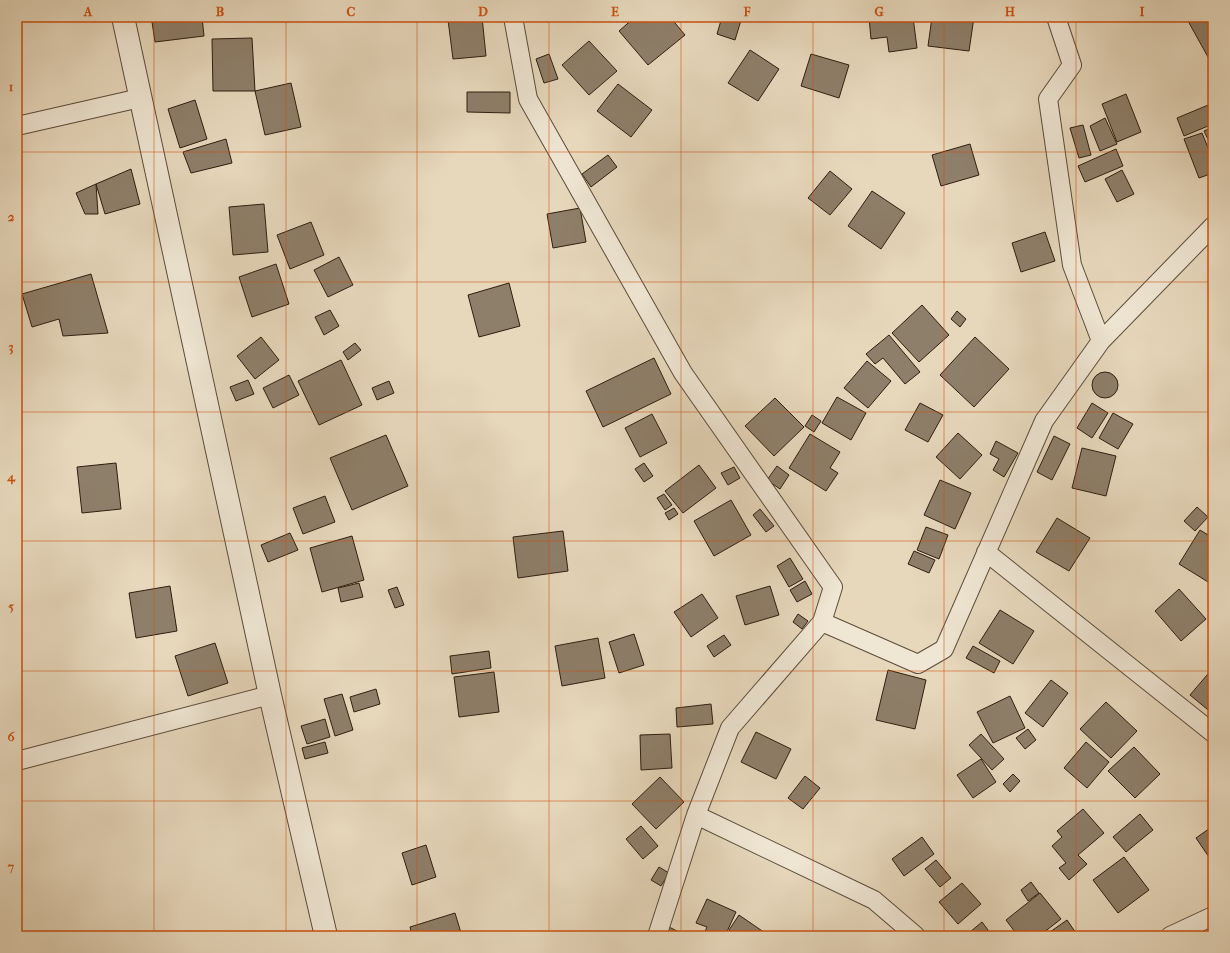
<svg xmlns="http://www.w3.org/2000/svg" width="1230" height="953" viewBox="0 0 1230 953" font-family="'IM FELL French Canon',serif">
  <rect width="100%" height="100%" fill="#e7d8bc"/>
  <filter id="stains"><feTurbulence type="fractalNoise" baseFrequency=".005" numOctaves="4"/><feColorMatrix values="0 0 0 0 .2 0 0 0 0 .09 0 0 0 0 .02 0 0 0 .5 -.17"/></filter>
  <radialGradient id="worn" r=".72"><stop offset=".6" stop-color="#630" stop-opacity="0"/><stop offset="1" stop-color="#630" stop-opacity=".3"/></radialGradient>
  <path fill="#8e7f6a" stroke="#2e1e11" d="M192,17H202L204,36L155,42L152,22Z
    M472,17H482L486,56L453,59L448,20Z
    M635,17H670L685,35L648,65L619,31Z
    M722,17H742L735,40L717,34Z
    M869,17H913L917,48L889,52L887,37L871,39Z
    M932,17H974L969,51L928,46Z
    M1195,17H1209L1211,22L1213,21V66L1188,21Z
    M252,38L255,91H213L212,39Z
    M589,41L617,71L589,95L562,65Z
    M750,50L779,69L758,101L728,83Z
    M549,54L558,79L544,83L536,59Z
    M811,54L849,65L839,98L801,86Z
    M291,83L301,127L265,135L255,91Z
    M618,84L652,110L631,137L597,111Z
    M467,92H510V113L467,112Z
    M1126,94L1141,132L1117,142L1102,104Z
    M195,100L207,139L180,148L168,109Z
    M1213,103V124L1184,136L1177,118Z
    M1105,118L1117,144L1100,151L1090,126Z
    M1083,125L1091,155L1079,158L1070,128Z
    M1213,127V150L1204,131Z
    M1202,133L1213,160V173L1199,178L1184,139Z
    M226,139L232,163L191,173L183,152Z
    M970,144L979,175L941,186L932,155Z
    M1116,149L1123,166L1085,182L1078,166Z
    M608,155L617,167L591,187L582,174Z
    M131,169L140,204L105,214L96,184Z
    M1122,170L1134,194L1117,202L1105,179Z
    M830,171L852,189L830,215L808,198Z
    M17,182L20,192L17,193Z
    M96,184L98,214H85L76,193Z
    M872,191L905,213L881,249L848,226Z
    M264,204L268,252L233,255L229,207Z
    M580,208L586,242L553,248L547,214Z
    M311,222L324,255L290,269L277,235Z
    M1045,232L1055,261L1021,272L1012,243Z
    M339,257L353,285L328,297L314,270Z
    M276,264L289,304L252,317L239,277Z
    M91,274L108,333L63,336L59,319L32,327L22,294Z
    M509,283L520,326L479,337L468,295Z
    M922,305L949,335L919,362L892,333Z
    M330,310L339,326L324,335L315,317Z
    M957,311L966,319L960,327L951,319Z
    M889,335L920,372L905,384L883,358L875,364L866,354Z
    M261,337L279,360L255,379L237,356Z
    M975,337L1009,369L974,407L940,375Z
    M355,343L361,350L348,360L343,352Z
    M654,358L671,394L603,427L586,391Z
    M341,360L362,405L319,425L298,381Z
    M867,361L891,381L868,408L844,388Z
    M1092 385a13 13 0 1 1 26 0a13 13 0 1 1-26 0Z
    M289,375L299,395L273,408L263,388Z
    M248,380L254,394L236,401L230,387Z
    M389,381L394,393L377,400L372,388Z
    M837,397L866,413L851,440L822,423Z
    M775,398L804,427L774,456L745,426Z
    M920,403L943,415L928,442L905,430Z
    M1092,403L1108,413L1092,438L1077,428Z
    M1113,413L1133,424L1118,449L1099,438Z
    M652,414L667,443L640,457L625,428Z
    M812,415L821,421L814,432L805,426Z
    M958,433L982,455L960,479L936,457Z
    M810,434L840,452L830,468L838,473L826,491L789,468Z
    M386,435L408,486L352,510L330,458Z
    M1054,436L1070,444L1052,480L1037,472Z
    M996,441L1018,453L1004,477L993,470L999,459L990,454Z
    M1082,448L1116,456L1106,496L1072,488Z
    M116,463L121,509L82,513L77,467Z
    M644,463L653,476L644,482L635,469Z
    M699,465L716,488L683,513L665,491Z
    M777,466L789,475L780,489L767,480Z
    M734,467L740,478L728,485L721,473Z
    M940,480L971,493L955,529L924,515Z
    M664,494L672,505L665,510L657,498Z
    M325,496L335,522L303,534L293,508Z
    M731,500L751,535L714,556L694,521Z
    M1197,507L1208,517L1195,531L1184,521Z
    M674,508L678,514L669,520L665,513Z
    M760,509L774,526L766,532L753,515Z
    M1057,518L1090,538L1069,571L1036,552Z
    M926,527L948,535L939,559L917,550Z
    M1200,530L1213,538V585L1179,564Z
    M563,531L568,571L518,578L513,537Z
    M290,533L298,550L268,562L261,545Z
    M352,536L364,580L322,592L310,548Z
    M914,551L935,560L929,573L908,564Z
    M790,558L803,579L789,587L777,566Z
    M805,581L812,594L797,602L790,590Z
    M359,583L363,597L341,602L338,588Z
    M170,586L177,631L136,638L129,593Z
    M770,586L779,615L745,625L736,596Z
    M397,587L404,605L395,608L388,590Z
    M1179,589L1206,619L1181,641L1155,611Z
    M702,594L718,618L691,637L674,612Z
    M1000,610L1034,631L1013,664L979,643Z
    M798,614L808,621L802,629L793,622Z
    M634,634L644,665L619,673L609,642Z
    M724,635L731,645L714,657L707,646Z
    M598,638L605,678L562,686L555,646Z
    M215,643L228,683L188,696L175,656Z
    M973,646L1000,661L994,673L966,658Z
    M489,651L491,668L452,674L450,656Z
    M1213,668V714L1190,695Z
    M888,670L926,680L915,729L876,720Z
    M494,672L499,712L459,717L454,677Z
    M1051,680L1068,693L1043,727L1025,713Z
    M376,689L380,704L354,712L350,697Z
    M342,694L353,730L335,736L324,699Z
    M1010,696L1025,728L993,743L977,712Z
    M1106,702L1137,731L1111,758L1080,729Z
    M711,704L713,724L677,727L676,708Z
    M325,719L330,737L307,744L301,726Z
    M1028,729L1036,740L1025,749L1016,738Z
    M756,732L791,749L776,779L741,762Z
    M670,734L672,768L641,770L640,735Z
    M981,734L1004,759L992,770L969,745Z
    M325,742L328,753L305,759L302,748Z
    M1086,742L1109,762L1087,788L1064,768Z
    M1134,747L1160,774L1135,798L1108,771Z
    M981,759L996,782L973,798L957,775Z
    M1013,774L1020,781L1010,792L1003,784Z
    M805,776L820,788L803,809L788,798Z
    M660,777L684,802L656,829L632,804Z
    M1083,809L1104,833L1078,855L1087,864L1069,880L1059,868L1066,863L1052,846L1062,837L1057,831Z
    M1140,814L1153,830L1126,852L1113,837Z
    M641,826L658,846L643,859L626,839Z
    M1213,826V863L1196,838Z
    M922,837L934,854L904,876L892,859Z
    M426,845L436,877L412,885L402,853Z
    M1124,857L1149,890L1118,913L1093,880Z
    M936,860L951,878L940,887L925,869Z
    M659,867L669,873L661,886L651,880Z
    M1031,882L1039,893L1028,901L1021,890Z
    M962,883L981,904L958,924L939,902Z
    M1040,893L1061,919L1039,936H1018L1006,920Z
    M707,899L736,912L725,936H703L707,927L696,923Z
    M455,913L462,936H412L410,927Z
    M739,915L768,935V936H737L729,930Z
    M1067,920L1078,936H1053L1050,932Z
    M982,922L988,930L982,936H974L970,932Z
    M669,927L687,936H664Z"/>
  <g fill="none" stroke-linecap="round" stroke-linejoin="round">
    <g stroke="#5c4c3c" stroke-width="20">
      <path id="minor" d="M513,17L528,99L683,373L833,587L822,622L730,728L696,815L657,936
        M1056,17L1072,65L1048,99L1072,265L1101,341
        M17,126L140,98
        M986,552L1213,733
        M822,622L918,664L944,649L1044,421L1101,341L1213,226
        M17,761L270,695
        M696,815L874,900L916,936
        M1170,936L1213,916"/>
    </g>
    <g stroke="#5c4c3c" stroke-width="24">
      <path id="tertiary" d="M123,17L270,695L326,936"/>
    </g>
    <use href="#minor" stroke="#efe6d3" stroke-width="18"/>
    <use href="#tertiary" stroke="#efe6d3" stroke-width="22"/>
  </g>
  <path fill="none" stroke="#cc500d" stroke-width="1" stroke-opacity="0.55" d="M154,17V936M286,17V936M417,17V936M549,17V936M681,17V936M813,17V936M944,17V936M1076,17V936M17,152H1213M17,282H1213M17,412H1213M17,541H1213M17,671H1213M17,801H1213"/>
  <rect width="1230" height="953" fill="none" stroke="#e7d8bc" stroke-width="44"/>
  <rect x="22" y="22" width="1186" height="909" fill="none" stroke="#cc500d" stroke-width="1.5"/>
  <g font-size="13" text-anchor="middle" font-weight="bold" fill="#cc500d">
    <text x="88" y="16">A</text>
    <text x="220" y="16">B</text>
    <text x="351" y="16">C</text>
    <text x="483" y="16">D</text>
    <text x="615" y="16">E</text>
    <text x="747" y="16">F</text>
    <text x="879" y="16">G</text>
    <text x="1010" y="16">H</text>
    <text x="1142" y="16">I</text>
    <text x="11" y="91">1</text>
    <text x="11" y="221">2</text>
    <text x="11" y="351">3</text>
    <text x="11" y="481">4</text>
    <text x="11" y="611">5</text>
    <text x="11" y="741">6</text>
    <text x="11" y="871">7</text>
  </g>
  <rect width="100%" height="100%" filter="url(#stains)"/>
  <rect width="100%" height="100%" fill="url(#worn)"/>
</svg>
